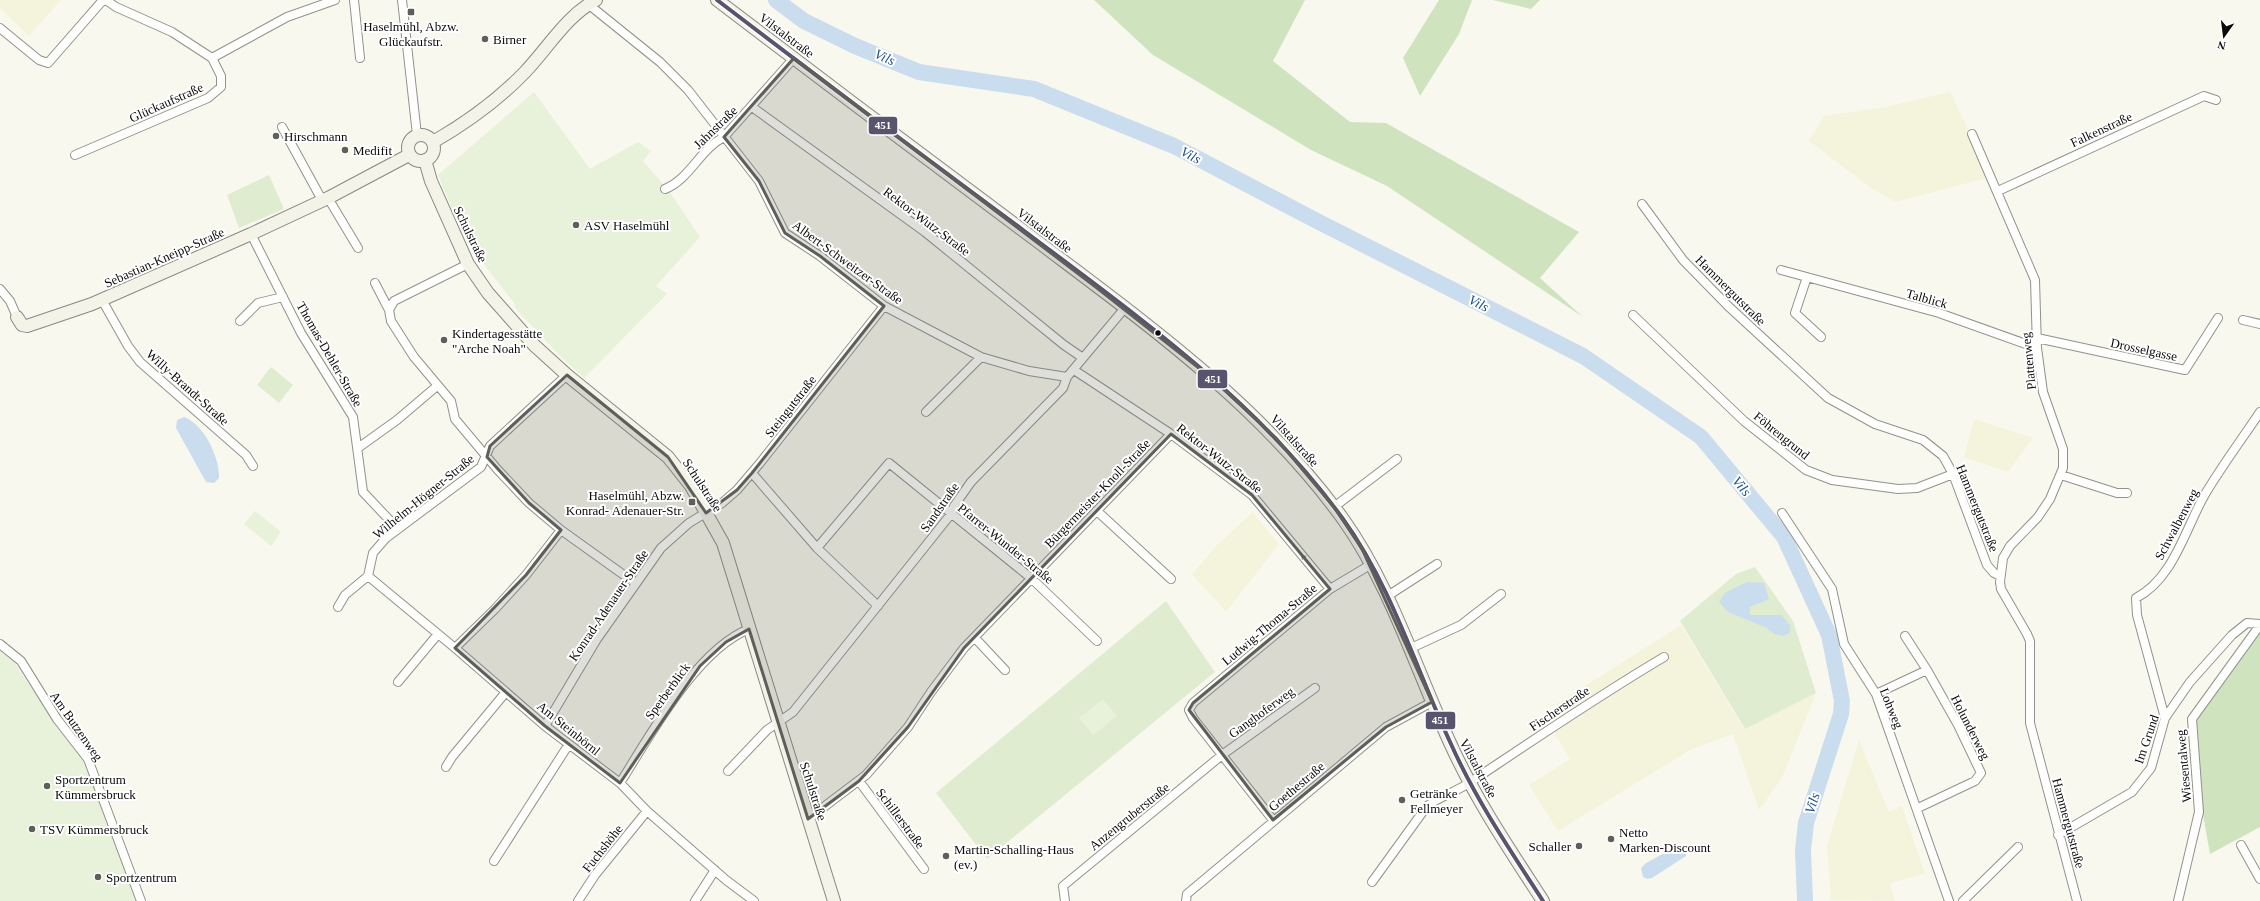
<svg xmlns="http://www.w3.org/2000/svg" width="2260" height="901" viewBox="0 0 2260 901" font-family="Georgia,serif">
  <rect width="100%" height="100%" fill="#f9f8ee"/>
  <path fill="#f4f4dc" d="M0,0H61L29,36L0,8Z
    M1950,92L1983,160L1986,178L1896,202L1871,188L1809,141L1824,116L1885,107Z
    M1974,419L2033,438L2008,472L1964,457Z
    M1253,512L1279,544L1226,612L1192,574L1217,545Z
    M1681,625L1744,729L1816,693L1782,778L1759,810L1733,734L1690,750L1558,831L1529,785L1570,759L1554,733L1565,724L1555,705Z
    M1859,740L1889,812L1902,806L1925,874L1890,883L1895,901L1831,900L1827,846Z"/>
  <path fill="#dfecd0" d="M269,175L284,209L239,228L227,195Z
    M271,367L293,385L279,403L257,385Z
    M1755,567L1793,621L1816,693L1745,729L1680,621L1736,574Z
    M1166,601L1215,672L987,859L936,793Z"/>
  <path fill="#cfe3bf" d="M1094,0H1305L1273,61L1350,122L1386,123L1579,232L1540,278L1583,317L1387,186L1311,150L1153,55Z
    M1439,0H1472L1459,34L1420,96L1403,58Z
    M1493,0H1540L1531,9Z
    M2260,629V827L2210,854L2197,781L2192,719Z"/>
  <path fill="#e8f1da" d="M534,92L590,169L638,142L651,151L643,161L669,191L700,237L656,286L667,294L584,378L559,355L516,309L514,303L475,253L454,213L438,175Z
    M255,511L281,532L271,546L244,524Z
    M0,650L15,663L33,691L80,754L108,819L137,901H0Z
    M1103,699L1117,716L1093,735L1079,718Z"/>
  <path fill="#c9ddef" d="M184,417C204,424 220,458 219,478L214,483L206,482L176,428L177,420Z
    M1747,582L1764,583L1769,599L1750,607V615H1781L1790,625V633L1783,636L1774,634L1767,628L1728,612L1719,602L1725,593Z
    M1681,844L1686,852V856L1652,878L1647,879L1643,877L1641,868L1646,863Z"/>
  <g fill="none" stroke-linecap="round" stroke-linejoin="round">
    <path stroke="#c9ddef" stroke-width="16" d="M776,0L804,21L855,46L919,72L1034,89L1174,146L1315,220L1583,356L1701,437L1784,537L1829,635L1842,701L1841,714L1806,823L1803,850L1805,901"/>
    <g stroke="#92928d" stroke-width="10">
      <path id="street" d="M354,0L360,58
        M402,0L417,135
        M588,4L660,62L688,90L759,181L785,233L820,256L884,306L981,357L1029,371L1067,377
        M0,28L39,60L48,63L103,0
        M212,58L287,17L335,0
        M752,107L925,232L1064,345L1083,358
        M282,127L322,200
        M1972,134L2035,280L2037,348L2043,392L2063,449V468L2050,499L2038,517L2010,546L2003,558L2000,582L2001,589L2027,634L2030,641V723L2077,901
        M75,155L208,98L221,87V76L212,58L172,32L116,7L106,0
        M665,189C690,179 700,149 724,137L794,58
        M1998,191L2204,96L2216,100
        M328,198L358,248
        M1642,204L1683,260L1728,306L1828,398L1875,424L1923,440L1943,456L1953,474L1987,565L1994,573L2000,576
        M251,234L301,333L353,417L363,492L397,528
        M468,264L394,301L389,310L391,321L414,357L451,401L455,419L497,469L529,503L561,530L635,583
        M1781,270L1939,313L2037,348
        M1807,277L1795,313L1821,337
        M375,283L389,310
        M0,289L10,301L17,317
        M102,300L128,346L140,362L246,455L253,466
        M1633,315L1744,421L1806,470L1832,480L1898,489L1917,488L1953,474
        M2243,320L2260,324
        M240,321L258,303L283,297
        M2037,338L2185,370L2218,318
        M1074,370L1171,434L1252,495L1330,589
        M926,412L981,357
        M358,448L397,420L437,386
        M752,473L817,548L878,606
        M2061,475L2117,493H2127
        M1334,507L1397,459
        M1097,511L1171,579
        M1782,513L1832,589L1844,644L1876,694L1949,901
        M817,548L889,463L1031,578L1097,641
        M368,576L455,648L545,726L620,783L647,811L726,880L754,901
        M1386,597L1437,564
        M338,607L345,595L368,576L373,553L386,538L481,467L490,446L567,375
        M1905,636L1927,670
        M975,638L1005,670
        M0,644L21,661L57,719L88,759L141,901
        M455,648L495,609L526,575L561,530
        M1409,649L1461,625L1501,594
        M398,682L438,634
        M1876,694L1927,670L1958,725L1981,773L1975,781L1918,808
        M2165,718L2137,615L2136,598C2173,579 2185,530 2204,496C2221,467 2242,439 2260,412
        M545,726L597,639L661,548L689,523L722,503L737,490L760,463L884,306
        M446,767L452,757L506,692
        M728,771L767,730L793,712L951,514L954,506L971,482L1063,388L1067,377L1124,309
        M859,781L924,869
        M620,783C650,736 696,650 749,629
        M808,819L866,775L908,727L931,692L964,648L1171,434
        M1273,820L1193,718L1189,710L1193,703L1330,589L1370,565
        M2058,835L2132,792L2151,768L2165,718L2190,682L2232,635L2247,623L2260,624
        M2241,845L2260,879
        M494,861L569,744
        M1372,882L1427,806C1441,796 1458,791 1472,781C1535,739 1598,696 1664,657
        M578,901L595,875L647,811
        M695,901L715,870
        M1065,901L1063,886L1222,755L1315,688
        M1186,901L1187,894L1386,727L1432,702
        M1963,901L2018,847
        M2178,901L2199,812L2192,719L2260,625"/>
    </g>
    <g stroke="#898884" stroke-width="14">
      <path id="secondary" d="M717,0C822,80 927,159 1033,238C1144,322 1260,404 1343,519C1391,586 1416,670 1451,745C1476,800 1510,850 1543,901
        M408 148a13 13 0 1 1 26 0a13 13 0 1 1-26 0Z
        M433,142C466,123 498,100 525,72C548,48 566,16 596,0
        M425,160L431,181L468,264L488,293L534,345L567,375L668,457L691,486L723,543L834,901
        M17,317L22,325L27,326L92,304L251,234L328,198L409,155"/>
    </g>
    <use href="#street" stroke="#fefefc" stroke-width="8"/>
    <use href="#secondary" stroke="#f3f3e8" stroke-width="12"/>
    <g stroke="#fff" stroke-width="7">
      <path id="bus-1" d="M717,0C818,77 920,154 1023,230C1137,316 1258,401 1343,519C1392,587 1416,669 1451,744C1476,800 1510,850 1543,901"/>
    </g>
    <use href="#bus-1" stroke="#59546d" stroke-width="4"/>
  </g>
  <defs><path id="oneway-solid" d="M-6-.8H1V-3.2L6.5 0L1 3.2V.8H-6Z"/></defs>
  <use fill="#9d9d9c" href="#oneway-solid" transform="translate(1305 559) rotate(-130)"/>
  <path fill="#5e5e5a" fill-opacity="0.2" stroke="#5e5e5a" stroke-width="3" stroke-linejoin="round" d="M794,58L1097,288L1209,376L1276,438L1334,507L1362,549L1432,702L1386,727L1273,820L1189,710L1193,703L1330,589L1252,495L1171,434L964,648L908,727L859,781L808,819L749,629L726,642L700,666L620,783L545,726L455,648L526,575L561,530L529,503L487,457L490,446L567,375L668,457L706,513L737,490L752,473L884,306L820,256L785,233L759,181L724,137Z"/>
  <g fill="#5e5e5a" stroke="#fff" stroke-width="1.5">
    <rect x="407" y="8" width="8" height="8" rx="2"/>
    <circle cx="485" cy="39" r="4"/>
    <circle cx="276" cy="136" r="4"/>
    <circle cx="345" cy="150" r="4"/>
    <circle cx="576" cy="225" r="4"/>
    <circle cx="444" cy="340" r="4"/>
    <rect x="688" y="498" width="8" height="8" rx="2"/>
    <circle cx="47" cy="786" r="4"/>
    <circle cx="1402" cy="800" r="4"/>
    <circle cx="32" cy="829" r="4"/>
    <circle cx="1611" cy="839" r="4"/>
    <circle cx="1579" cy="846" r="4"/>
    <circle cx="946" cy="856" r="4"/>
    <circle cx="98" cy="877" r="4"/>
  </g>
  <circle fill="#0b0b0b" stroke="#fff" stroke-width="1.5" cx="1158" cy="333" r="3.5"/>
  <g text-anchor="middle" stroke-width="4" stroke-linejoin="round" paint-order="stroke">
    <g font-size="13" fill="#0b0b0b" stroke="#fff" text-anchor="start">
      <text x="411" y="31" text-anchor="middle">Haselmühl, Abzw.<tspan x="411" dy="15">Glückaufstr.</tspan></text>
      <text x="493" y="44">Birner</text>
      <text x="284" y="141">Hirschmann</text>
      <text x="353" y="155">Medifit</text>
      <text x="584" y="230">ASV Haselmühl</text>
      <text x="452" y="338">Kindertagesstätte<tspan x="452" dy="15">"Arche Noah"</tspan></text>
      <text x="684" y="500" text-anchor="end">Haselmühl, Abzw.<tspan x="684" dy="15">Konrad- Adenauer-Str.</tspan></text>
      <text x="55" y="784">Sportzentrum<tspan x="55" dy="15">Kümmersbruck</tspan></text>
      <text x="1410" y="798">Getränke<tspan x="1410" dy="15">Fellmeyer</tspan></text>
      <text x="40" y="834">TSV Kümmersbruck</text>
      <text x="1619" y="837">Netto<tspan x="1619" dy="15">Marken-Discount</tspan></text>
      <text x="1571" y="851" text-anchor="end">Schaller</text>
      <text x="954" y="854">Martin-Schalling-Haus<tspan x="954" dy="15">(ev.)</tspan></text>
      <text x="106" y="882">Sportzentrum</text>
    </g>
    <g font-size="13" fill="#0b0b0b" stroke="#fff">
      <text transform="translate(787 35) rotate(37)" y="5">Vilstalstraße</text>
      <text transform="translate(166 102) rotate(-24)" y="5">Glückaufstraße</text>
      <text transform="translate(715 127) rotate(-44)" y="5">Jahnstraße</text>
      <text transform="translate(2101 129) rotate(-25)" y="5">Falkenstraße</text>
      <text transform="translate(927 221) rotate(37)" y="5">Rektor-Wutz-Straße</text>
      <text transform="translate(1045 230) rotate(37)" y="5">Vilstalstraße</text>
      <text transform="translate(471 234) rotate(64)" y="5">Schulstraße</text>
      <text transform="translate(164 257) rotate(-24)" y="5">Sebastian-Kneipp-Straße</text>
      <text transform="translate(848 262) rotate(36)" y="5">Albert-Schweitzer-Straße</text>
      <text transform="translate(1731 290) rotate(45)" y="5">Hammergutstraße</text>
      <text transform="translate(1927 298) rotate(16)" y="5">Talblick</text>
      <text transform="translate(2144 349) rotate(12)" y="5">Drosselgasse</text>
      <text transform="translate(330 354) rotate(60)" y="5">Thomas-Dehler-Straße</text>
      <text transform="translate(2028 361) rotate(-96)" y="5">Plattenweg</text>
      <text transform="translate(188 387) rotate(42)" y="5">Willy-Brandt-Straße</text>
      <text transform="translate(790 406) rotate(-52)" y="5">Steingutstraße</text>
      <text transform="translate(1782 435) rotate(39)" y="5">Föhrengrund</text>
      <text transform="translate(1295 440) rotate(48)" y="5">Vilstalstraße</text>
      <text transform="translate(1220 458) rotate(38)" y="5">Rektor-Wutz-Straße</text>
      <text transform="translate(703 485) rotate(57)" y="5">Schulstraße</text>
      <text transform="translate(1097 493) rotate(-46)" y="5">Bürgermeister-Knoll-Straße</text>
      <text transform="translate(423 496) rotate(-39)" y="5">Wilhelm-Högner-Straße</text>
      <text transform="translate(939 507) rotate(-55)" y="5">Sandstraße</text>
      <text transform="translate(1978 508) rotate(68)" y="5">Hammergutstraße</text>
      <text transform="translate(2176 524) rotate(-62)" y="5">Schwalbenweg</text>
      <text transform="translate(1006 543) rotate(39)" y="5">Pfarrer-Wunder-Straße</text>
      <text transform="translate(608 605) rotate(-56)" y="5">Konrad-Adenauer-Straße</text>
      <text transform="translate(1269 624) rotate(-40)" y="5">Ludwig-Thoma-Straße</text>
      <text transform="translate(667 691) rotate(-54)" y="5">Sperberblick</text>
      <text transform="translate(1559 708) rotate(-34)" y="5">Fischerstraße</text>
      <text transform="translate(1892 708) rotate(68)" y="5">Lohweg</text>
      <text transform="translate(1261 712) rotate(-36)" y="5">Ganghoferweg</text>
      <text transform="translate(77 726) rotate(55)" y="5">Am Butzenweg</text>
      <text transform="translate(1971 727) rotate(63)" y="5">Holunderweg</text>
      <text transform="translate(569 728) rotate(39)" y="5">Am Steinbörnl</text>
      <text transform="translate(2146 739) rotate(-71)" y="5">Im Grund</text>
      <text transform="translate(2183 766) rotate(-95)" y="5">Wiesentalweg</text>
      <text transform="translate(1479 768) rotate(62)" y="5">Vilstalstraße</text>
      <text transform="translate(1296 786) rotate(-40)" y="5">Goethestraße</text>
      <text transform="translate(814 791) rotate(72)" y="5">Schulstraße</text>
      <text transform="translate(1129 816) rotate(-39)" y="5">Anzengruberstraße</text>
      <text transform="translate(901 818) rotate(53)" y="5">Schillerstraße</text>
      <text transform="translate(2069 823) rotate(75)" y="5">Hammergutstraße</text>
      <text transform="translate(602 848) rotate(-52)" y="5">Fuchshöhe</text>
    </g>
    <g font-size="14" font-style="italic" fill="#21528f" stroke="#fff">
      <text transform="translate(885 57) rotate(24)" y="5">Vils</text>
      <text transform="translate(1191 155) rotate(28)" y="5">Vils</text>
      <text transform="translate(1479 303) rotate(27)" y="5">Vils</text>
      <text transform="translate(1742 486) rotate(50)" y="5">Vils</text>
      <text transform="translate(1812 803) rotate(-72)" y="5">Vils</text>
    </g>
  </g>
  <g stroke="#fff" stroke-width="1.5">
    <rect x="868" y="116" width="30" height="19" rx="4" fill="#59546d"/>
    <rect x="1197" y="369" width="31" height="20" rx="4" fill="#59546d"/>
    <rect x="1425" y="711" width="31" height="19" rx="4" fill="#59546d"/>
  </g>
  <g font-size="11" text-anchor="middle" font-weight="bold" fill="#fff">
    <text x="883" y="129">451</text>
    <text x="1213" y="383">451</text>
    <text x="1440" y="724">451</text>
  </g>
  <g transform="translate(2224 36) rotate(194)" stroke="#ffffff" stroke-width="3" paint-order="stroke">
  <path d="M0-3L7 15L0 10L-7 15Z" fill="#0b0b0b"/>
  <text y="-6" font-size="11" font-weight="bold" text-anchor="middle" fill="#0b0b0b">N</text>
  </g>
</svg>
